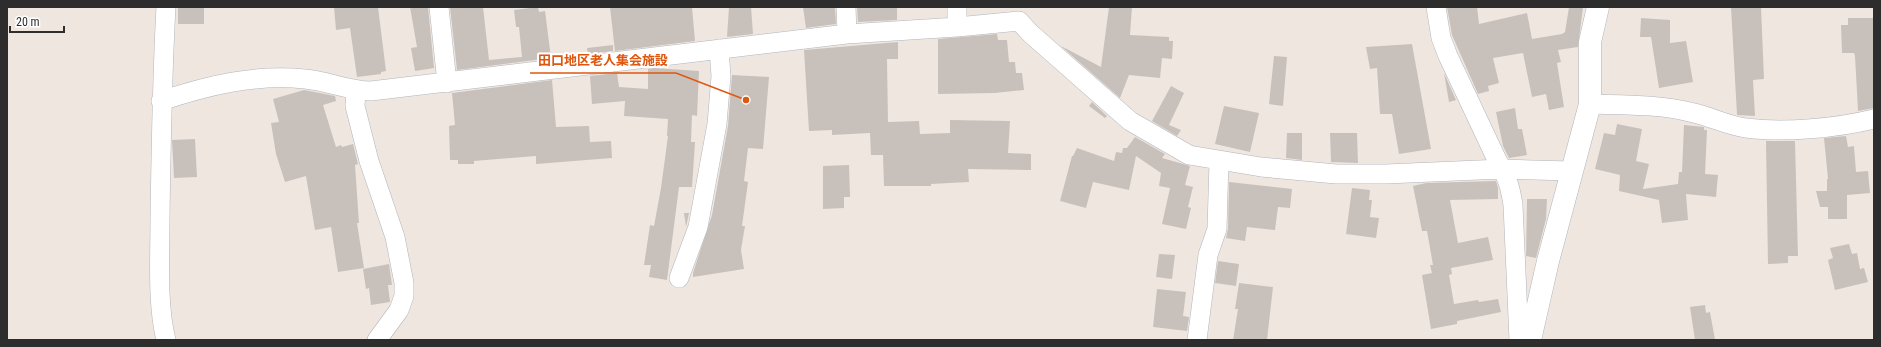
<svg xmlns="http://www.w3.org/2000/svg" width="1881" height="347" viewBox="0 0 1881 347" font-family="'Roboto Condensed','Noto Sans JP',sans-serif">
  <rect width="100%" height="100%" fill="#efe6e0"/>
  <path fill="#c8c1bb" d="M178,7H204V24H178Z
    M334,7H378L386,71L381,72V74L357,77L350,28L336,30Z
    M410,7H428L434,68L415,71L411,48L417,47Z
    M450,7H483L489,60L522,57L519,27H516L514,10L538,7L539,12L545,11L551,58L457,70Z
    M610,7H692L695,41L615,51Z
    M729,7H751L753,34L727,37Z
    M803,7H835L836,24L806,28Z
    M857,7H897V20L858,22Z
    M1109,7H1132L1130,35L1169,37V41H1173L1172,59L1162,58L1160,78L1129,75L1120,98L1061,46L1101,67Z
    M1447,7H1477L1479,24L1527,13L1532,39L1562,34L1565,32L1569,7H1583L1578,47L1558,50L1561,62L1557,63L1564,107L1549,110L1546,94L1532,97L1523,53L1493,58L1499,83L1488,86L1489,91L1478,94L1452,35Z
    M1731,7H1761L1764,79L1753,80L1755,116L1737,115Z
    M1641,18L1670,20V43L1686,41L1693,82L1659,88L1651,37H1640Z
    M1848,18H1874V108L1858,111L1855,56L1854,53H1842L1841,25H1848Z
    M997,34L998,40H1007L1009,62H1015L1016,73H1022L1024,90L995,93L938,94V39Z
    M898,42V59H887L888,122L919,121L920,134L950,133V120L1010,121L1008,153L1031,154V170L968,169L969,182L931,184V186H884L883,155H871L870,133L832,135V130L809,131L804,50Z
    M1412,44L1431,149L1399,154L1392,114H1380L1377,68L1370,69L1366,47Z
    M613,45V51L588,54L587,48Z
    M1274,56L1287,57L1283,106L1269,104Z
    M654,68L699,71L697,116L692,115L691,142H695L692,187H679L667,280L649,277L651,265H644L650,225L654,226L661,188L668,136H667L668,119L624,116L625,101L592,104L590,76L617,73L619,87L648,89V69Z
    M1444,73L1456,100L1449,102Z
    M732,75L769,77L763,149L748,148L744,181L748,182L742,226H745L741,250L744,269L693,277V273L712,215L728,126Z
    M552,80L556,127L589,126L590,142L611,141L612,158L536,164V156L474,161V164H458V160H450L449,126L455,125L452,93Z
    M1171,86L1184,93L1169,125L1181,130L1177,136L1152,121Z
    M304,90L335,96L336,101L323,105L336,147L341,145L342,147L353,144L358,164L355,165L359,223H357L364,268L338,272L331,227L315,230L306,176L285,182L276,154L271,123L279,122L273,99Z
    M1092,102L1107,116L1105,118L1089,106Z
    M1224,106L1259,113L1250,152L1215,144Z
    M1515,108L1518,129H1522L1527,155L1509,158L1503,146L1496,112Z
    M1617,124L1642,129L1636,161L1649,164L1643,189L1678,184L1679,172H1682L1684,125L1704,127V130H1707L1705,174L1718,175L1716,197L1686,194L1688,220L1662,223L1659,200L1619,191L1620,175L1595,169L1604,133L1615,135Z
    M1287,133H1302V160L1286,158Z
    M1330,133H1357L1358,163L1331,162Z
    M1846,136L1848,147L1854,146L1856,172L1868,171L1870,193L1847,195V219H1828V207H1820L1816,191H1827V179H1828L1824,138Z
    M1135,137L1165,154L1162,158L1190,166L1185,185L1193,187L1188,207L1191,208L1186,229L1162,224L1170,188L1159,186L1161,173L1136,156L1129,190L1093,182L1086,208L1060,201L1072,156H1073L1077,148L1114,161L1116,152L1122,153L1123,148H1127Z
    M195,139L197,177L174,178L172,140Z
    M1766,141H1795L1798,256H1788V263L1768,264Z
    M849,165L850,197H844V208L823,209V166Z
    M1496,181L1498,188V199L1450,200L1458,243L1488,237L1493,260L1451,268L1452,274L1449,275L1454,304L1478,300L1479,302L1498,299L1501,312L1457,321V324L1431,329L1422,275L1432,273L1430,265H1433L1427,231H1422L1413,186L1426,183Z
    M1229,182L1292,189L1290,208L1278,207L1275,230L1247,227L1245,241L1226,238L1228,229Z
    M1352,188L1370,190L1369,200H1372L1370,217L1379,218L1376,238L1346,234Z
    M1527,199H1547L1546,219L1536,258L1526,256Z
    M684,213H689L686,227Z
    M1849,244L1852,254L1857,253L1860,269L1864,268L1868,282L1835,290L1828,260L1833,258L1830,248Z
    M1159,254L1175,255L1172,279L1156,277Z
    M1218,261L1239,264L1236,286L1215,283Z
    M389,264L392,285H388L390,302L371,305L369,288L366,289L363,269Z
    M1239,283L1273,287L1267,340H1233L1238,309H1235Z
    M1157,289L1186,292L1183,316L1189,317L1187,331L1153,327Z
    M1705,305L1706,313L1710,312L1715,340H1695L1690,307Z"/>
  <g fill="none" stroke-linecap="round" stroke-linejoin="round">
    <g stroke="#b0b5bd" stroke-width="20">
      <path id="minor" d="M166,7C162,78 161,148 160,219C160,256 157,305 166,340
        M439,7L447,83
        M846,7L847,34
        M957,7V27
        M1436,7L1441,38L1448,56L1497,160C1507,177 1510,185 1513,205L1519,340
        M1019,21L1030,33L1130,121L1189,155L1261,167L1336,174H1386L1502,169L1571,171
        M356,91L355,106L369,161L395,237L404,283V296L399,310L377,340
        M161,101C209,85 255,74 305,79C328,81 348,91 371,91L847,34L957,27L1019,21
        M1590,104C1624,105 1660,104 1694,113C1711,117 1729,126 1746,128C1785,133 1837,128 1874,119
        M679,278L698,227L717,124L721,76L719,49
        M1197,340L1208,255L1217,229L1219,161"/>
    </g>
    <g stroke="#b0b5bd" stroke-width="23">
      <path id="tertiary" d="M1530,340L1548,261L1590,104V42L1598,7"/>
    </g>
    <use href="#minor" stroke="#fff" stroke-width="19"/>
    <use href="#tertiary" stroke="#fff" stroke-width="22"/>
  </g>
  <path fill="none" stroke="#df570e" stroke-width="1.5" d="M746 100L676 73H530"/>
  <circle fill="#df570e" stroke="#fff" stroke-width="1.5" cx="746" cy="100" r="4"/>
  <g font-size="13" text-anchor="middle" font-weight="bold" fill="#df570e" stroke="#fff" stroke-width="4" stroke-linejoin="round" paint-order="stroke">
    <text x="603" y="65">田口地区老人集会施設</text>
  </g>
  <rect width="1881" height="347" fill="none" stroke="#2d2d2d" stroke-width="16"/>
  <path d="M10 26v6h54v-6" fill="none" stroke="#2d2d2d" stroke-width="2"/>
  <text x="16" y="26" font-size="12" fill="#2d2d2d" stroke="#ffffff" stroke-width="3" paint-order="stroke">20 m</text>
</svg>
